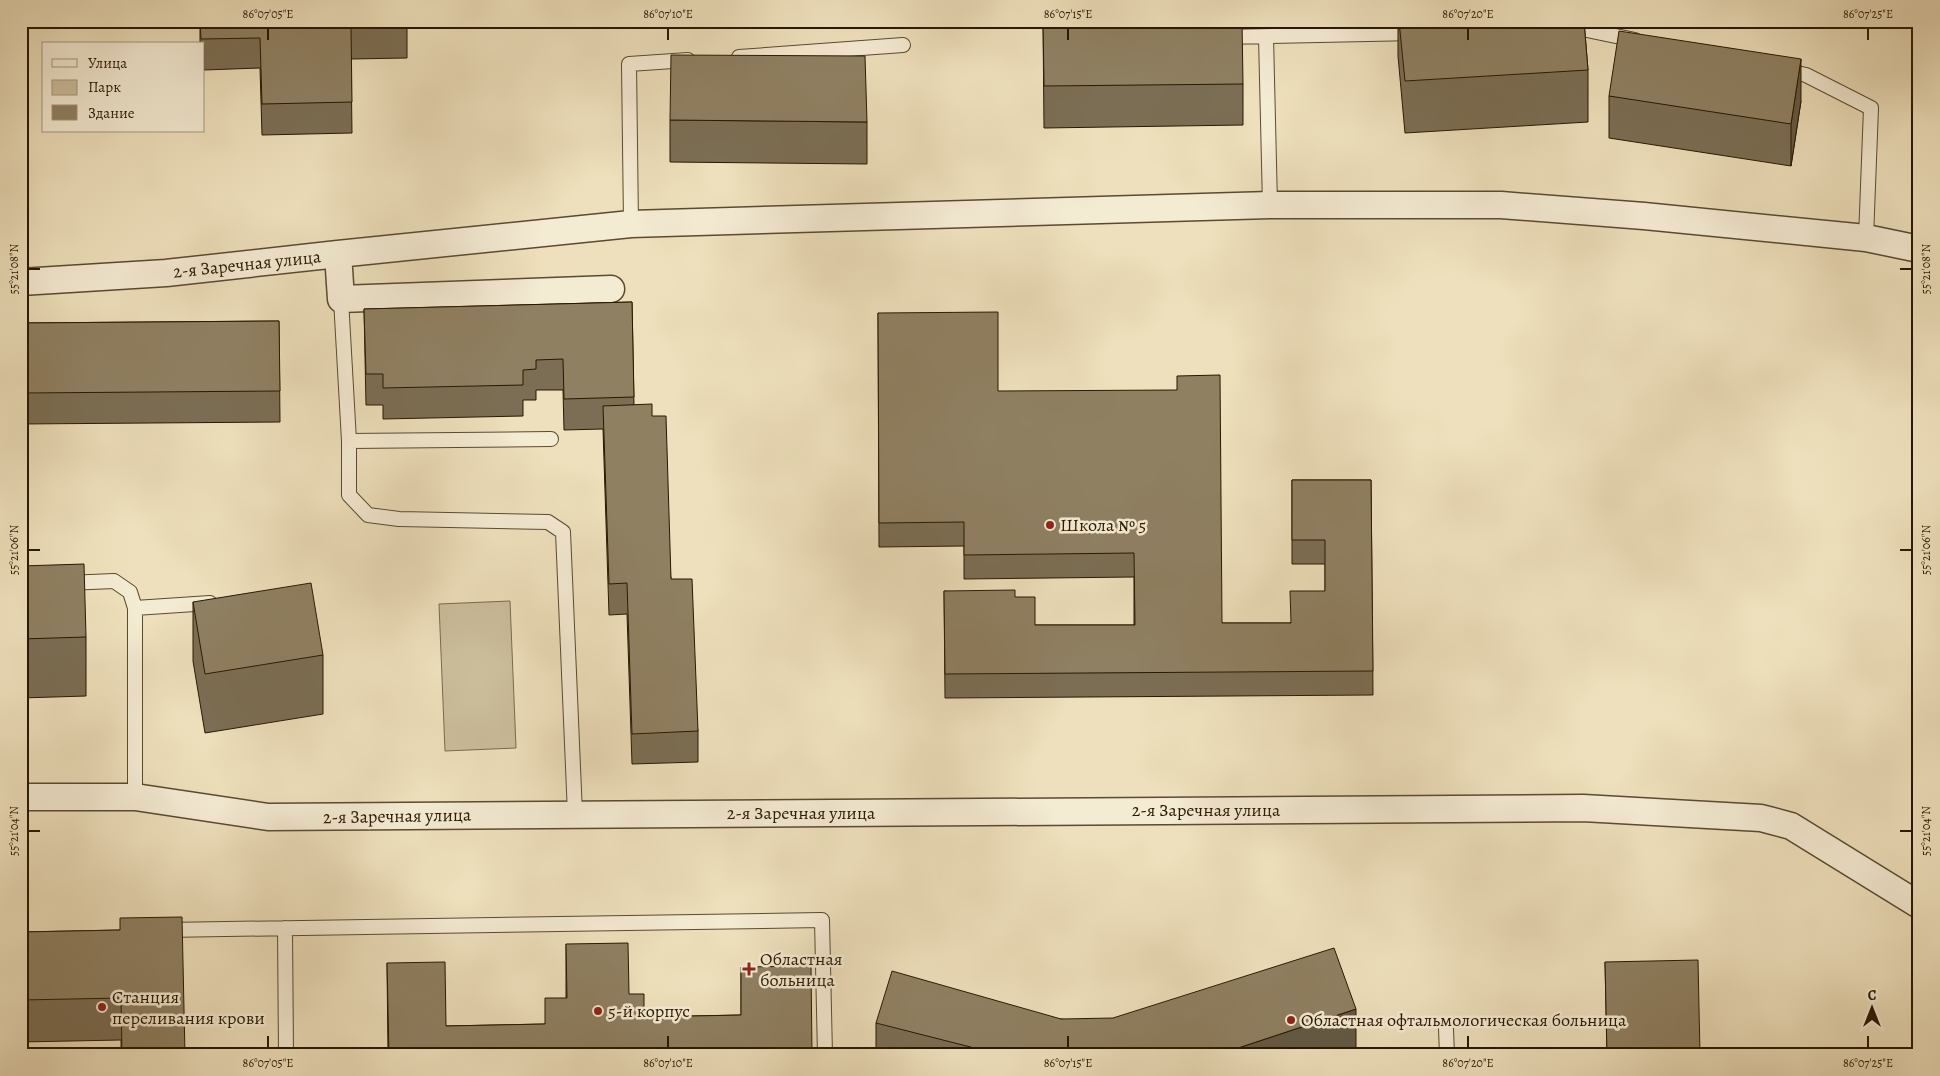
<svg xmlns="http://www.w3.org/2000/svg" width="1940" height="1076" viewBox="0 0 1940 1076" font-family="Alegreya,serif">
  <rect width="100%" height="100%" fill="#eee0bc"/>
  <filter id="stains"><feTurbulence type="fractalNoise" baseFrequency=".004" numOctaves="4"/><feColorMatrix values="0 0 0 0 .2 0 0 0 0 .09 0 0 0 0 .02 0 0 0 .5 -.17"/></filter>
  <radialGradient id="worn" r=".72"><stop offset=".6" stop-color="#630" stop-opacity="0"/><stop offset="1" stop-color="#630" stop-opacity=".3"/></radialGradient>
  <path fill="#ccbe9c" stroke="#7a6b4e" d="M510,601L516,748L445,751L439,604Z"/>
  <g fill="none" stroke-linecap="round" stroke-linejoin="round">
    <g stroke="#5a4a2f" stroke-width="16">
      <path id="service" d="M1568,30L1582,29L1635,40
        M1223,37L1417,33
        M1266,37L1270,205
        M739,57L903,45
        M1784,70L1806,75L1871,108L1866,238
        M631,224L629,64L688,60
        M341,299L349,441V495L368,515L399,519L548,522L563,532L575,814
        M349,441L551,439
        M67,583L114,581L130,592L135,608L210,603
        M135,608V797
        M285,928L286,1055
        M165,930L822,920L825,1055
        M1446,1029L1447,1055"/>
    </g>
    <g stroke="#5a4a2f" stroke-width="29">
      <path id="minor" d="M338,254L631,224L1270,205H1501L1644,216L1866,238L1919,249
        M21,282L166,273L338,254L341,299L611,289
        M21,797H135L268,817L1583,808L1761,818L1791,826L1919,905"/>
    </g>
    <use href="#service" stroke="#f4ebd3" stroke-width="14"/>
    <use href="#minor" stroke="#f4ebd3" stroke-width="26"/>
  </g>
  <path fill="#7b6e54" stroke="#281800" d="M200,21H407V58L351,59L352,133L262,135L260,68L204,70V44H200Z
    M1043,21L1243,84V125L1044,128Z
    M1398,21H1584L1588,70V122L1405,133L1398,56Z
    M1609,96L1801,101L1791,166L1609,138Z
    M670,120L867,122V164L670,162Z
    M632,302L634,405L652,416L671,579L698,731V762L632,764L627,614L609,615L603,429L564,430L563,390H536V400H523V416L383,419V405H366L364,309Z
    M878,313L998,391L1222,623H1290L1325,591V564H1292V480H1371L1373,695L945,698L944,591L1015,597L1035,625H1134V577L964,579V546L879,547Z
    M279,321L280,422L21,424V323Z
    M21,566L86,637V696L21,698Z
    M193,602L323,655V714L205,733L193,661Z
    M120,930L185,1055H121V1040L21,1042V932Z
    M566,944L629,994L644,1017L741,1015V967L812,1055H388L387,963L446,1026L545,1024L566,998Z
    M1605,962L1700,1055H1607Z
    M1061,1019L1356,1051L1345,1055H876V1023Z"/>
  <path fill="#645a45" stroke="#281800" d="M1801,59V101L1791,166V124Z
    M1356,1009V1051L1345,1055H1217Z"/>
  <path fill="#8f8062" stroke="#281800" d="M200,21H407V27L351,28L352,102L262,104L260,38L201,39Z
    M1043,21H1242L1243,84L1044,86Z
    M1399,21H1584L1588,70L1405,81Z
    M1619,31L1801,59L1791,124L1609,96Z
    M671,55L865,56L867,122L670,120Z
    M632,302L634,397L564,399L563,359L536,360V369L523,370V385L383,388V374H366L364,309Z
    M998,312V391L1177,390V376L1220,375L1222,623H1291L1290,591H1325V540H1292V480H1371L1373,671L945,674L944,591L1015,590V597H1035V625H1135L1134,553L964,555V522L879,523L878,313Z
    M279,321L280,391L21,393V323Z
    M652,404V416H666L671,579H692L698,731L632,734L627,583L609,584L603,406Z
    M84,564L86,637L21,639V566Z
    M311,583L323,655L205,674L193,602Z
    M182,917L185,1055H122L121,998L21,1000V932L120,930V918Z
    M628,943L629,994H644V1017L741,1015V967L811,966L812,1055H389L387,963L445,962L446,1026L545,1024V998H567L566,944Z
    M1334,948L1356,1009L1217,1055H1002L876,1023L892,971L1061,1019L1113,1018Z
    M1698,960L1700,1055H1607L1605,962Z"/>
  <path fill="none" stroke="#281800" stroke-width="2" d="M268,28V40M668,28V40M1068,28V40M1468,28V40M1868,28V40M28,269H40M1900,269H1912M28,550H40M1900,550H1912M28,831H40M1900,831H1912M268,1036V1048M668,1036V1048M1068,1036V1048M1468,1036V1048M1868,1036V1048"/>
  <g fill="#8f2418" stroke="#f4ebd3" stroke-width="2">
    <circle cx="1050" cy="525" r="5"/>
    <path d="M746.5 961.5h5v5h5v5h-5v5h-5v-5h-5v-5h5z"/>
    <circle cx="102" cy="1007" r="5"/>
    <circle cx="598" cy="1011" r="5"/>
    <circle cx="1291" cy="1020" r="5"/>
  </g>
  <g text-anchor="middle" stroke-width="5" stroke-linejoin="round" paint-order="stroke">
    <g font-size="18" fill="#281800" stroke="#f4ebd3">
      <text transform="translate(247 264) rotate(-6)" y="6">2-я Заречная улица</text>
      <text x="1206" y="816">2-я Заречная улица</text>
      <text x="801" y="819">2-я Заречная улица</text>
      <text transform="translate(397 816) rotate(-1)" y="6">2-я Заречная улица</text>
    </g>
    <g font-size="18" fill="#281800" stroke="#f4ebd3" text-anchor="start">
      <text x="1060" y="531">Школа № 5</text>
      <text x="760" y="965">Областная<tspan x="760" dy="21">больница</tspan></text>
      <text x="112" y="1003">Станция<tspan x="112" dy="21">переливания крови</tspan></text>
      <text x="608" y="1017">5-й корпус</text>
      <text x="1301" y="1026">Областная офтальмологическая больница</text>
    </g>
  </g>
  <rect width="1940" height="1076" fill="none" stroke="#eee0bc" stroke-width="55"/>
  <rect x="42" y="42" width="162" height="90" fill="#f4ebd3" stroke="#a2977f"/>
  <rect x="52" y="59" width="25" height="8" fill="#f4ebd3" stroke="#a2977f"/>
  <text x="88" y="68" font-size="15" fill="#281800">Улица</text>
  <rect x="52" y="80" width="25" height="15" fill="#ccbe9c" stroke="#a2977f"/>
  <text x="88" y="92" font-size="15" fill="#281800">Парк</text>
  <rect x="52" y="105" width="25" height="15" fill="#8f8062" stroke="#a2977f"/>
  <text x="88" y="118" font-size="15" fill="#281800">Здание</text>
  <g transform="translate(1872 1008)" stroke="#f4ebd3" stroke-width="4" paint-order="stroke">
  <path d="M0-4L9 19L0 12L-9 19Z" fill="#281800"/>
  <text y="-8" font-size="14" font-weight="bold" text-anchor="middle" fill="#281800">С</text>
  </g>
  <rect x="28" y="28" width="1884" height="1020" fill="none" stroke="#281800" stroke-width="2"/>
  <g font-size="12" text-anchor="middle" fill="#281800">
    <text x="268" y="18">86°07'05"E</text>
    <text x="668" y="18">86°07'10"E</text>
    <text x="1068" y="18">86°07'15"E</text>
    <text x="1468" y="18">86°07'20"E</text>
    <text x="1868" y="18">86°07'25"E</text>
    <text transform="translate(14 269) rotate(-90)" y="4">55°21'08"N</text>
    <text transform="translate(1926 269) rotate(-90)" y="4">55°21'08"N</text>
    <text transform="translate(14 550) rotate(-90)" y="4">55°21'06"N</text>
    <text transform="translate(1926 550) rotate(-90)" y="4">55°21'06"N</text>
    <text transform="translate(14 831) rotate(-90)" y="4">55°21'04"N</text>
    <text transform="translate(1926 831) rotate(-90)" y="4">55°21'04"N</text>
    <text x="268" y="1067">86°07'05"E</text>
    <text x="668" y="1067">86°07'10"E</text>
    <text x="1068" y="1067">86°07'15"E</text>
    <text x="1468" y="1067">86°07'20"E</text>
    <text x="1868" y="1067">86°07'25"E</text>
  </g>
  <rect width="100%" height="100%" filter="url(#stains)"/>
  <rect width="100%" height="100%" fill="url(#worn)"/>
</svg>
